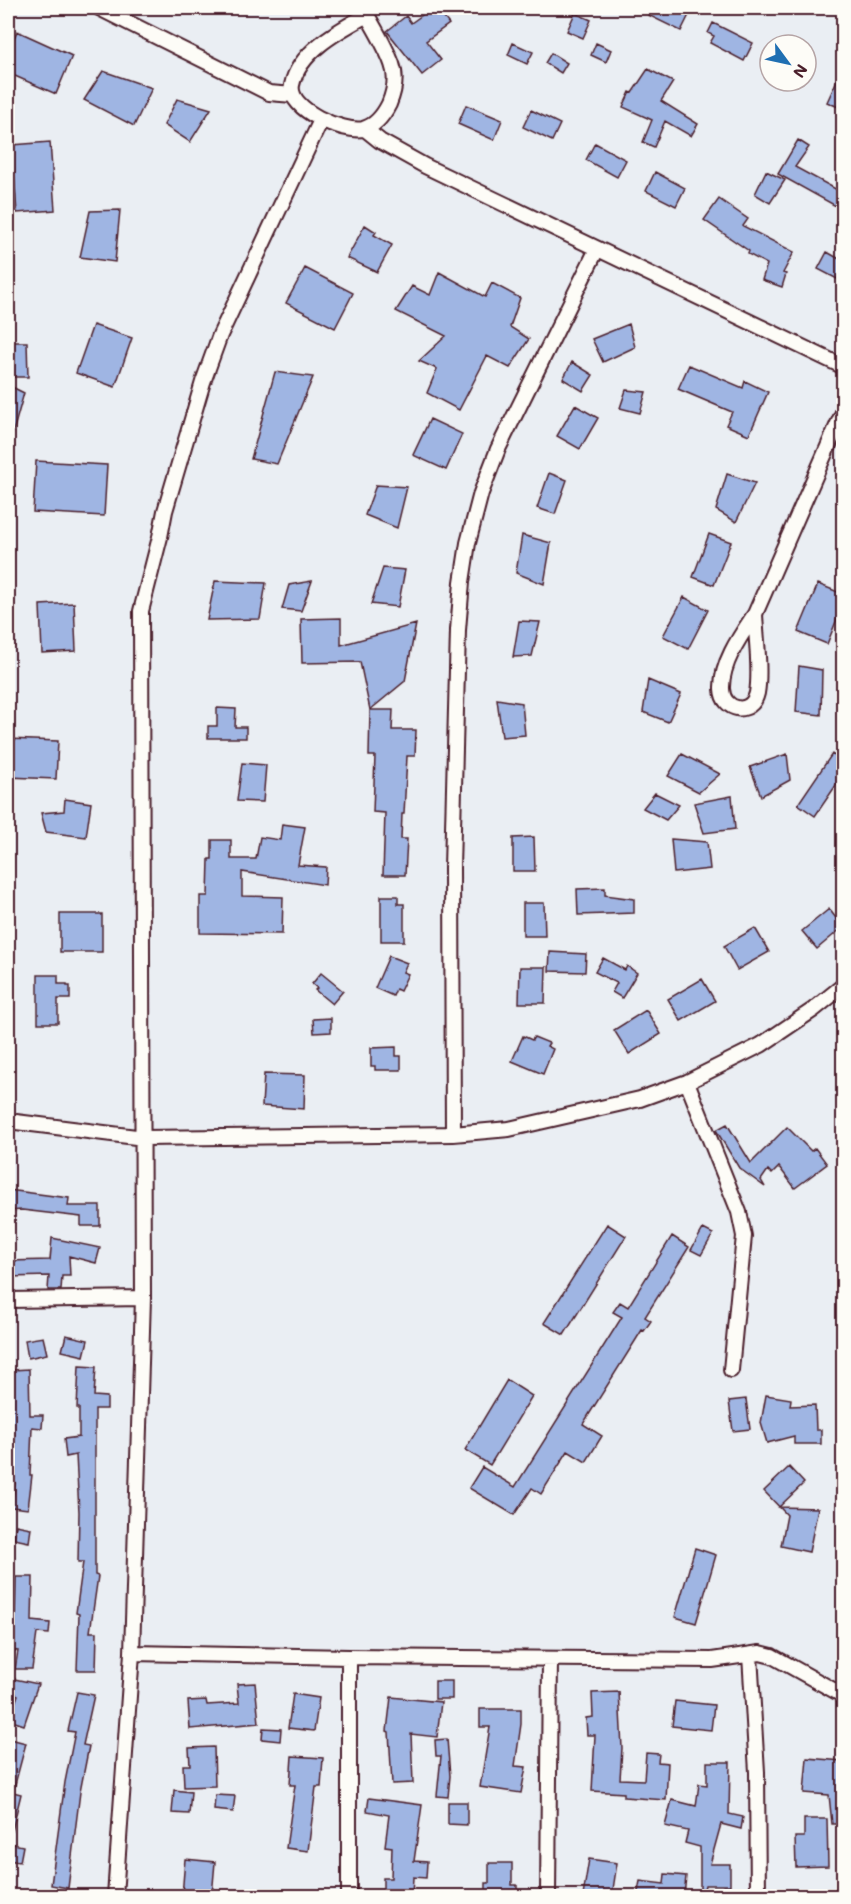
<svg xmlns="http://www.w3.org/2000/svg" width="851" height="1904" viewBox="0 0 851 1904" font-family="Mali,sans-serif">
  <rect width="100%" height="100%" fill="#eaeef3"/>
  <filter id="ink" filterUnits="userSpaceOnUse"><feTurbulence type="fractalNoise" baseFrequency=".0167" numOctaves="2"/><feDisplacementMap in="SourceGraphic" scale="12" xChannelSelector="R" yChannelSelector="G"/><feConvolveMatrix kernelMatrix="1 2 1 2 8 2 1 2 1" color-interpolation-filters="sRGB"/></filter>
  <g filter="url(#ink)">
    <path fill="#9fb5e3" stroke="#4a1f2b" stroke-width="1.5" d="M432,8H436L449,24L426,41L441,60L422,75L387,31L406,16L411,23Z
      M651,8H678L690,13L681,31L648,15Z
      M575,13L591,20L583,38L567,31Z
      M713,23L753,43L744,61L710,43L714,36L708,33Z
      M17,31L72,56L56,94L8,73V53Z
      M513,43L533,52L527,64L508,55Z
      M596,43L611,50L606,62L591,55Z
      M551,53L567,63L561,73L545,63Z
      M843,67V109L827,102Z
      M648,69L673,82L661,101L698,124L691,136L665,121L654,147L643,142L652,120L623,107L630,92L632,93Z
      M103,71L152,88L134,126L84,100Z
      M177,99L211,109L190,142L164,125Z
      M466,105L502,120L494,140L458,124Z
      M531,110L560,124L552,141L523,127Z
      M798,140L809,147L795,167L843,193V210L778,174Z
      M50,142L55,210L17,213L12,145Z
      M595,143L626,160L617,177L586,160Z
      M766,171L785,180L770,203L755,194Z
      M655,172L685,188L676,206L646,191Z
      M719,199L748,219L743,226L794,252L783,273L786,274L782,287L762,280L767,264L748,254L749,251L704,220Z
      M120,210L115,262L80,257L90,211Z
      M365,225L376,232L374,235L392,245L377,272L347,258Z
      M827,252L843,261V282L818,269Z
      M305,268L353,293L335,328L286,303Z
      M439,272L485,297L492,283L520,298L510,327L529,339L510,368L487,356L459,410L427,393L437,369L419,361L446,336L396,311L412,286L430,295Z
      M629,324L635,347L603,362L592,339Z
      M93,325L132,338L115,387L76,373Z
      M8,342H27L28,377H8Z
      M572,362L593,375L583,391L563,379Z
      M689,365L743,388L745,381L768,392L749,435L726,425L732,412L678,389Z
      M275,372L313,377L277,464L251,459Z
      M8,385L24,393L11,439H8Z
      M626,390L646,392L640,413L620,408Z
      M575,405L598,418L580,449L557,436Z
      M430,419L462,434L446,470L413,455Z
      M36,461L107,465L104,516L33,512Z
      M549,473L567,480L555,514L537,508Z
      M727,474L755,483L736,522L716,510Z
      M376,485L407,487L397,528L365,515Z
      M709,534L731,542L714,585L693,577Z
      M522,535L551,543L544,584L516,573Z
      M383,568L405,570L398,607L371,604Z
      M215,581L266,583L260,619L207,620Z
      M312,581L301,611L282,609L289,585Z
      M818,584L843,594V604L827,644L798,632Z
      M684,597L708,610L688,649L663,636Z
      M74,603L76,651L42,653L40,605Z
      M341,618V645L416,624L405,681L370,710L360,662L302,663L301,619Z
      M519,621L540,622L532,656L513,657Z
      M799,666L822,670L821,715L796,712Z
      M648,680L681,694L668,722L643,712Z
      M497,699L522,703L525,735L502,737Z
      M217,708L236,709L235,727H246V738H208V726H217Z
      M370,710H393L392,730H416L415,756H407L404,814H402L401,839H407L405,875H383L385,813L373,812L375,756H369Z
      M8,739L58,741L56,779L8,777Z
      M682,754L720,774L699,792L668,776Z
      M787,754L790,780L761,796L750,767Z
      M832,754L843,762V775L815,816L798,804Z
      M242,763L266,765L263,802L237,801Z
      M655,793L679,805L666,820L643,808Z
      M732,796L735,829L704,833L694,803Z
      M65,799L91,803L86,837L46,832L41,813L64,811Z
      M282,824L305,827L298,865L326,867L325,885L242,872V896L283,897L282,934L200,933V896H208L209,859H212V840H231V859H256L260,837L280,840Z
      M534,837L535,871H513V838Z
      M671,839L707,842L710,869L674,873Z
      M605,888V895L634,899V913L578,915L577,889Z
      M381,896H398V904H404V941H381Z
      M523,903H544L545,936H523Z
      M829,909L843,927L817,949L802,931Z
      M60,914H102V952H60Z
      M755,928L769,952L737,970L724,946Z
      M550,952L586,954L585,972L549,971Z
      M389,956L407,963L403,972L408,974L400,991L396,989L393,996L375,988Z
      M603,958L625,970L627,966L637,973L622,998L612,992L617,983L595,972Z
      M520,967H546L545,1003H519Z
      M321,973L343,991L332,1004L315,990L317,988L312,984Z
      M38,975H58V984H67V986H70V999H58V1023H38Z
      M702,979L715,1001L681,1021L668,999Z
      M646,1010L661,1034L629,1054L614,1030Z
      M331,1018V1032L314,1033L313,1019Z
      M523,1036L532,1040L534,1037L549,1043L547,1046L553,1049L543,1074L512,1061Z
      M396,1047V1056H401V1070H375V1066H371V1048Z
      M264,1074L305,1075L304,1109L262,1106Z
      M727,1124L751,1163L787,1127L811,1151L815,1148L827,1164L795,1188L779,1167L772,1174L768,1170L761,1180L765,1187L739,1168L716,1130Z
      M8,1190L69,1198L68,1206H100V1226H81V1217L22,1210L8,1211Z
      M607,1224L626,1236L564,1335L544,1323Z
      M703,1229L713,1234L701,1255L691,1250Z
      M672,1236L689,1247L645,1317L651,1321L644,1331L642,1330L583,1424L602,1436L586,1462L568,1451L541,1494L532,1488L514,1515L469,1488L482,1467L515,1487L622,1317L613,1312L620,1302L628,1307Z
      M52,1238L100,1248L96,1263L69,1256L70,1276H62L61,1290H48L49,1276L8,1277V1261L50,1260Z
      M66,1335L88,1340L84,1356L62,1351Z
      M43,1337L47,1354L28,1358L25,1340Z
      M79,1366L96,1367L94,1396L107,1397V1409H95V1575L98,1576L90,1632H97L96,1670H77L79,1614L76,1613L83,1562H78L79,1512L76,1455L66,1457L64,1439L79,1437V1408H77Z
      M29,1369L30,1415H43L42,1428L32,1427L30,1475H32L28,1509L12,1507L15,1482L8,1481V1470L12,1471L14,1432H8V1391H13L12,1370Z
      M507,1380L532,1396L490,1465L465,1450Z
      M766,1395L791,1399L790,1406L815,1405L816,1430H821V1444H794V1436L767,1443L761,1423Z
      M746,1399L750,1429L733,1431L729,1401Z
      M789,1467L804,1483L779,1507L818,1508L809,1552L781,1546L787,1515L764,1491Z
      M16,1525L31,1528L29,1542L14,1539Z
      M695,1548L716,1555L696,1623L675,1617Z
      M16,1577H33L32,1621L50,1623L49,1634L37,1633L32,1669H15L18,1651L8,1650V1635L11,1620H15Z
      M10,1678L38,1684L24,1725L9,1720L18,1695L8,1691Z
      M435,1681H452V1699H435Z
      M255,1683L259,1723L190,1729L188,1701L206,1700L207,1705L239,1703L237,1684Z
      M77,1692L94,1695L83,1745L89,1746L80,1792L68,1888L51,1885L65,1782L75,1732L68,1731Z
      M619,1692L622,1748L620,1779L644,1780L646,1753L659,1754L658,1762L668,1763L666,1800L624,1797V1793L592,1791L595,1735H587L586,1718L593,1717L592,1693Z
      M293,1694L319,1698L314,1731L288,1728Z
      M391,1697L441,1702L437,1737L411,1734L413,1783L392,1784L389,1732L387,1731Z
      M675,1701L714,1705L711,1730L672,1726Z
      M480,1709H521V1724L515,1766L526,1767L521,1793L480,1787L490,1727H480Z
      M263,1728L281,1729L280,1741L262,1739Z
      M10,1739L26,1743L13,1792L21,1794L12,1831L8,1830V1748Z
      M447,1739L450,1776L448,1797L437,1796L441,1756H436L435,1740Z
      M214,1747L215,1786L184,1787L183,1765H190L189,1748Z
      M292,1756L323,1758L321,1787H316L308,1851L286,1848L295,1785H290Z
      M807,1758L843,1761V1824H832L829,1795L804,1793Z
      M707,1762H730L729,1814L743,1817L741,1829L721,1824L710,1864H730V1885H705L704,1889H700V1847L685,1843L688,1831L665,1826L672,1800L696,1806L699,1784L707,1785Z
      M174,1790L191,1792L189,1814L172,1813Z
      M215,1795L235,1796L233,1812L214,1810Z
      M369,1798L422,1805L414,1861L427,1862L426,1878L413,1877L412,1896H383V1878H391L392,1847L385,1846L389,1815L367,1811Z
      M448,1802H467V1825L448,1824Z
      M804,1819H827L828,1866L796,1867L795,1837H804Z
      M8,1843L23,1846L20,1862L8,1860Z
      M185,1859L215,1862L212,1896H182Z
      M589,1859L617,1863L612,1896H583Z
      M489,1863H512V1885H517V1896H486V1883H489Z
      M665,1874L686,1876L684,1896H637L640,1881L664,1884Z"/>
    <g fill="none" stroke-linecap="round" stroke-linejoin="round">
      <g stroke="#4a1f2b" stroke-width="18">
        <path id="street" d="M99,8L269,93L293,95
          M367,15C376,31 386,47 392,64C397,77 394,92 389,104C384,114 375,126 363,129C344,133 287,110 292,85C299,51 340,30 367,15Z
          M365,129L380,141L425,166L844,367
          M755,614C756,637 761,670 757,693C752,716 723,712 722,689C721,663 741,635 755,614L844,410
          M687,1082L739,1212L744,1236L731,1370
          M8,1121L144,1138L453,1134L509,1129L640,1099L687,1082L761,1045L813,1010L844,985
          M453,1134L452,868L458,630L462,582L468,543L481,493L498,449L597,249
          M8,1300L143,1298
          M132,1653L349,1657L712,1660L760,1653L772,1656L844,1696
          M750,1655L757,1772L758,1896
          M349,1657V1896
          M115,1896L132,1653L143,1298L141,611L160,537L165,511L203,382L220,335L321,120
          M548,1896L550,1659"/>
      </g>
      <use href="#street" stroke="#fdfcf7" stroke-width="14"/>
    </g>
  </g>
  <rect width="851" height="1904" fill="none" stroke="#fdfcf7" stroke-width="30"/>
  <rect x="15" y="15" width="821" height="1874" fill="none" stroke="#4a1f2b" stroke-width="2" filter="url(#ink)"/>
  <g transform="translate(788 63) rotate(123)"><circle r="28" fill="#fdfcf7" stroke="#b5a4a5" stroke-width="1.5"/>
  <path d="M0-4.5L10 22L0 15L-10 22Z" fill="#1f6fb2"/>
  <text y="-9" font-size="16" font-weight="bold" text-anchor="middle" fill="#4a1f2b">N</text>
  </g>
</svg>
